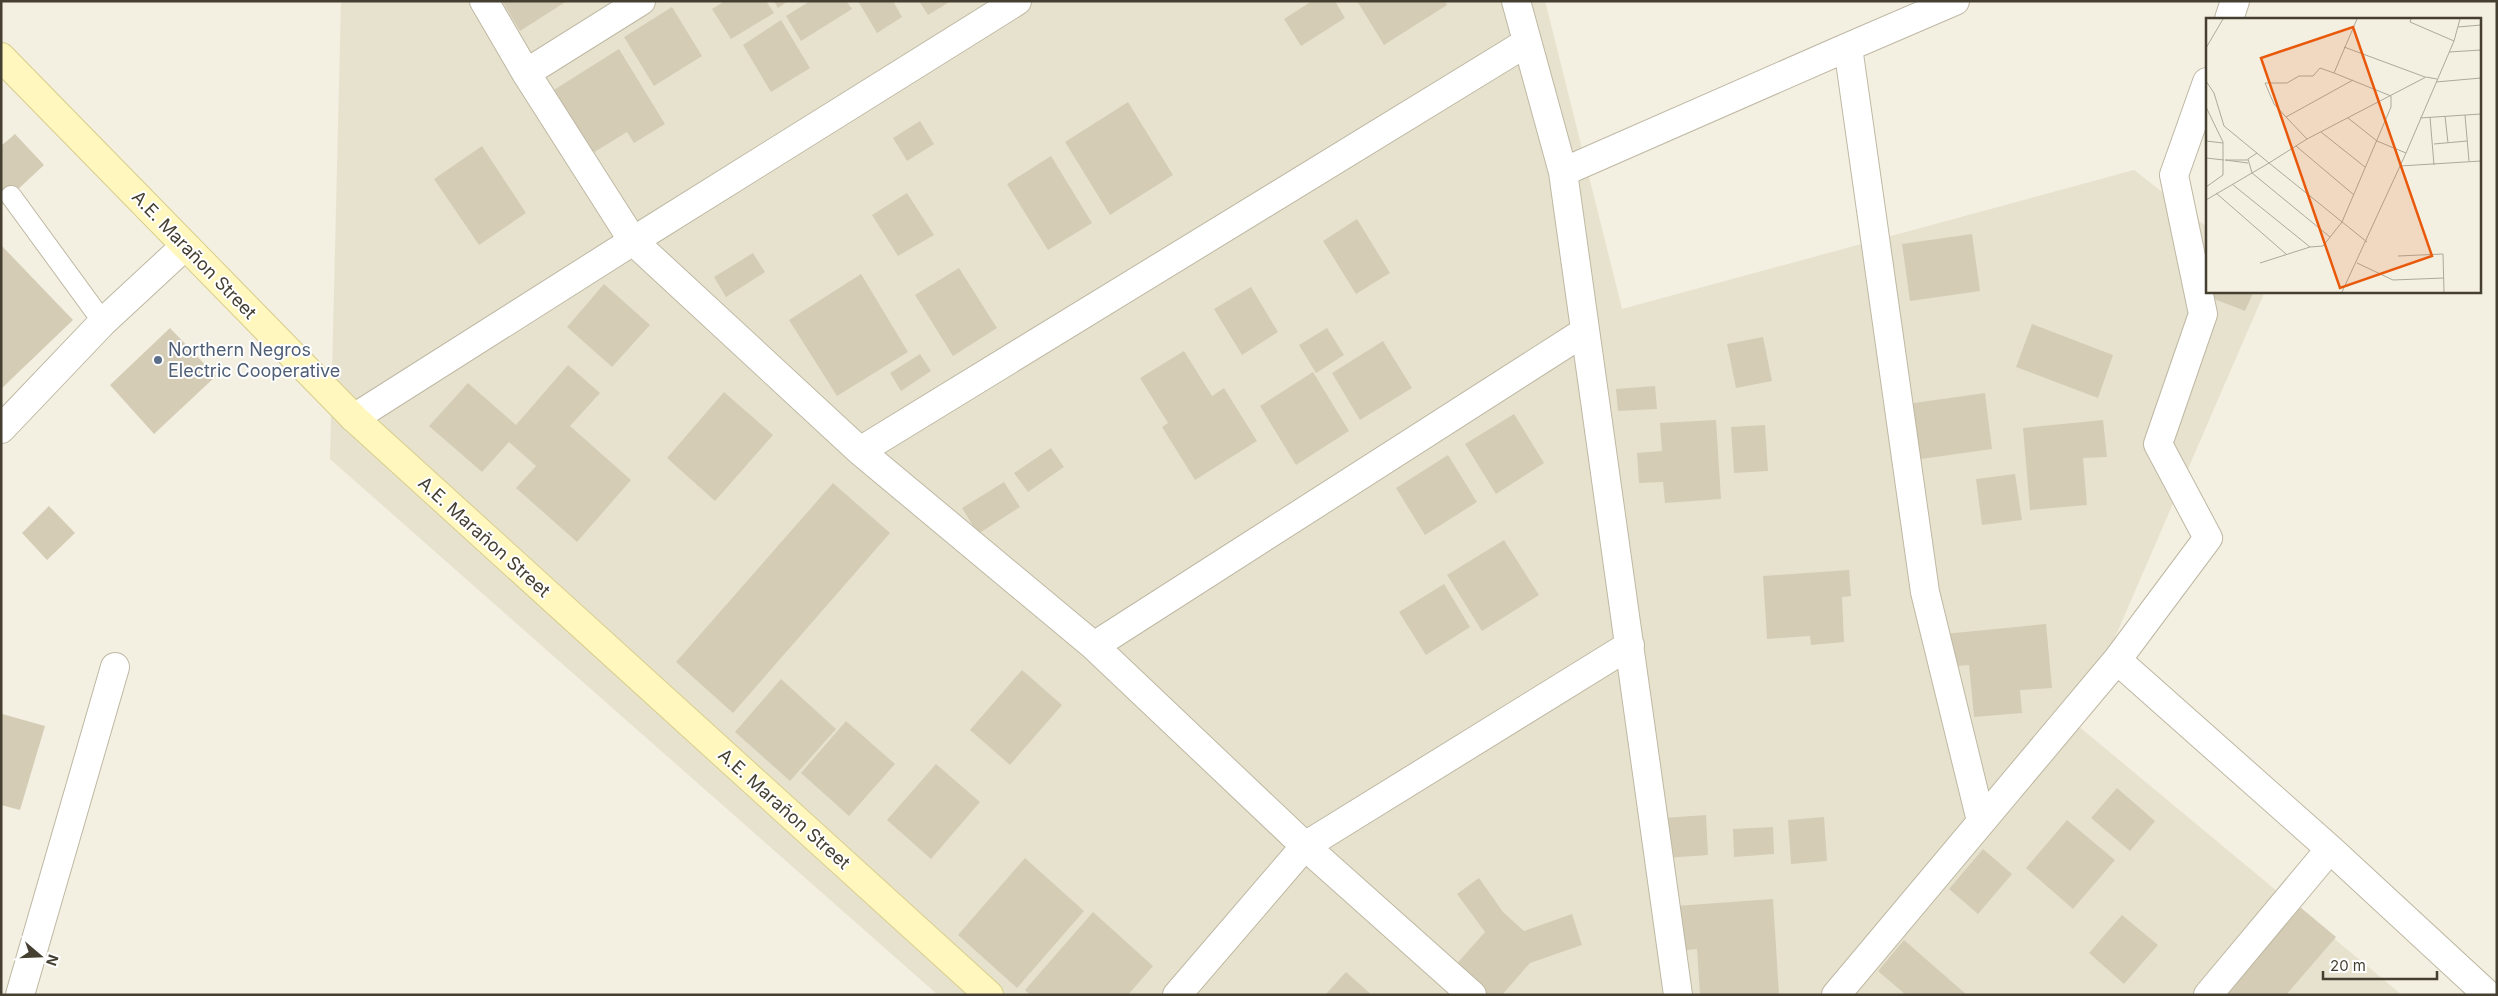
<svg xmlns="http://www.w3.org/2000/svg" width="2498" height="996" viewBox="0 0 2498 996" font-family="Inter,sans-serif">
  <rect width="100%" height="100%" fill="#f3efe1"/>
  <path fill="#e7e2ce" d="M341,1H1545L1622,309L2134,170L2207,227V291H2265L2077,725L2402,995H938L330,459Z"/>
  <path fill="#d4ccb5" d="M502,1H567L520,31Z
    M725,1H766L774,13L731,39L712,9Z
    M774,1H788L778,8Z
    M810,1H846L852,9L801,41L786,16Z
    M858,1H893L902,17L877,33Z
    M919,1H951L928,15Z
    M1312,1H1335L1345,18L1301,46L1284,19Z
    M1357,1H1445L1447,5L1384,45Z
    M672,7L702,56L654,86L624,37Z
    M781,20L810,68L771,92L743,45Z
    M619,49L665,124L634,143L627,132L588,156L549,93Z
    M1128,102L1173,175L1110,215L1065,142Z
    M920,121L934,144L907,161L893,138Z
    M15,134L44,165L1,205V146Z
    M482,146L526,213L479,245L434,179Z
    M1051,156L1092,223L1048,250L1007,184Z
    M907,193L934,235L898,256L872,215Z
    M1357,219L1390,273L1356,294L1323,241Z
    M1972,234L1980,291L1910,301L1902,244Z
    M1,245L73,320L1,389Z
    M753,253L765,272L726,297L714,277Z
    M959,268L997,328L953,356L915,295Z
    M861,274L908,352L837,396L789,320Z
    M604,284L650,325L612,367L567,327Z
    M1251,287L1278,332L1242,355L1214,309Z
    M2206,291H2254L2245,311L2204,295Z
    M2032,324L2113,355L2098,398L2016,367Z
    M170,328L216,376L154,434L110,385Z
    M1327,328L1344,355L1316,373L1299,345Z
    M1763,337L1772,381L1736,388L1727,344Z
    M1383,341L1412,388L1360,420L1332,373Z
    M1184,351L1212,396L1224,388L1257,441L1195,480L1162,427L1168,423L1140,378Z
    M920,354L931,371L901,391L890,373Z
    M568,365L600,393L570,426L631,480L577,542L516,488L536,466L509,442L482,472L429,426L468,383L516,425Z
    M1313,372L1349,431L1296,465L1260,406Z
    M1655,386L1657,409L1618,411L1616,389Z
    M724,392L773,435L715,501L667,458Z
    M1985,393L1992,449L1914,460L1907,404Z
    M1514,414L1544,463L1496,494L1465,444Z
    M1716,420L1721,499L1665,503L1663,482L1639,483L1637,453L1662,451L1660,423Z
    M2103,420L2107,457L2083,458L2087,505L2030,510L2023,428Z
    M1765,425L1768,471L1734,473L1731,427Z
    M1051,448L1064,467L1028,492L1014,473Z
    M1448,455L1477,502L1425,535L1396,488Z
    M2015,474L2022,520L1982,525L1976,479Z
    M1004,482L1020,507L978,534L962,508Z
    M833,483L890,533L733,713L676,662Z
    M49,506L75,533L47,560L22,533Z
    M1504,540L1539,595L1482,631L1447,575Z
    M1849,570L1851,596L1842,597L1844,642L1811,645L1810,636L1767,639L1763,576Z
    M1444,584L1470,627L1426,655L1399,612Z
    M2046,624L2052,688L2020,690L2022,713L1974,717L1969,665L1946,667L1944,634Z
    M1022,670L1062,705L1010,765L970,730Z
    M781,679L836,729L790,781L735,732Z
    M2,714L45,726L20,810L1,805Z
    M846,721L895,764L849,816L801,773Z
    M936,764L980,802L931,859L887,820Z
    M2117,788L2155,821L2130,851L2091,818Z
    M1706,815L1708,855L1665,858L1663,818Z
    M1824,817L1827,861L1791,864L1788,820Z
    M2067,820L2115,860L2073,909L2026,868Z
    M1773,827L1774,854L1734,857L1733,829Z
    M1983,849L2012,874L1978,914L1949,889Z
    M1025,858L1084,911L1017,988L958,935Z
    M1479,878L1503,912L1524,931L1572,914L1582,945L1530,963L1502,995H1482L1453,968L1485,932L1457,894Z
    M1773,899L1779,995H1700L1697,949L1679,951L1676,906Z
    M2300,907L2336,937L2286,995H2224Z
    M1093,912L1153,966L1128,995H1030L1025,990Z
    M2122,915L2158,945L2124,984L2089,953Z
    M1904,940L1967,995H1906L1878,971Z
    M1346,972L1372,995H1325Z"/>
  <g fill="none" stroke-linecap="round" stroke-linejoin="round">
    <g stroke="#beb8a3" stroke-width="22">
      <path id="lane" d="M11,196L103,322"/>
    </g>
    <g stroke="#beb8a3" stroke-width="30">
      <path id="street" d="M484,1L526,73L633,241L860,451L1094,646L1305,846L1472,995
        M1516,1L1563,172L1678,995
        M2229,19L2235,1
        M1848,47L1955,1
        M526,73L641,1
        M1563,172L1848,47L1925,592L1981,821
        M354,418L633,241L1017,1
        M1,429L103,322L185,246
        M860,451L1526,43
        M1094,646L1584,332
        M2117,660L2208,538L2158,444L2203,314L2174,175L2207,82
        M20,995L115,667
        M1177,995L1305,846L1630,645
        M1836,995L2117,660L2330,849L2488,995
        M2208,995L2330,849"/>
    </g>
    <g stroke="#d8cd8b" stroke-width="30">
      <path id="secondary" d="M1,57L354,418L989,995"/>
    </g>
    <use href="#lane" stroke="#fff" stroke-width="20"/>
    <use href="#street" stroke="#fff" stroke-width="28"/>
    <use href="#secondary" stroke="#fff7be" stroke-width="28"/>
  </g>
  <circle fill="#5c6f8a" stroke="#fff" stroke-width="2" cx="158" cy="360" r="5"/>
  <g text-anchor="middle" stroke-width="4" stroke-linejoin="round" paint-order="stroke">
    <g font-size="18" fill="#443f31" stroke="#fff">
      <text transform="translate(194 255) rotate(46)" y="6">A.E. Marañon Street</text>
      <text transform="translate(484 537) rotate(42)" y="6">A.E. Marañon Street</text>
      <text transform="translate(784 809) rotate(42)" y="6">A.E. Marañon Street</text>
    </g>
    <g font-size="18" fill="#4e5e75" stroke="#fff" text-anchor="start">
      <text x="168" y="356">Northern Negros<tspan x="168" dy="21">Electric Cooperative</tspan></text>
    </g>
  </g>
  <g transform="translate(2206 18)">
    <rect width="275" height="275" fill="#f3efe1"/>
    <path fill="none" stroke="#ada99b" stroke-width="1" d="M205,1L204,4L248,23M252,9L275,7M138,29L219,59M0,30L17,1M243,34L275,32M0,63L8,75L18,108L63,145L0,182M230,64L275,60M0,89L17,124V157L0,169M259,97L263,143M239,98L242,125M80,99L68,86L59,65H81L93,58H107L114,50L128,55M224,99L228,147M142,100L171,123L200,135M214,100L275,96M115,114L159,149M101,121L80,99L147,62M0,123L17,125M228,126L261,123M90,128L148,177M51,135L42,141L46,155L124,219M0,140L18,142M42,145L19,142H42M194,148L275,143M26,166L104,229L117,228L136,204L185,89V78L128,55L151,1M10,175L80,236M161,224L63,145L101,121L220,59L231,61M192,238L237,236L238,274M54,245L104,229M151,245L187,262L238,260M136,274L200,135L248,23L254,1"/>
    <path fill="#e8590c" fill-opacity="0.15" stroke="#e8590c" stroke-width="2.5" d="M147,9L226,238L134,270L55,40Z"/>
    <rect width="275" height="275" fill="none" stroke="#443f31" stroke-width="2.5"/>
  </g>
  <rect width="2498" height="996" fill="none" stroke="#443f31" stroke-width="5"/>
  <g transform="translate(40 956) rotate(109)" stroke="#ffffff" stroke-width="4" paint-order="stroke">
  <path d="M0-4L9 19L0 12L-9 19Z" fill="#443f31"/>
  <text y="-8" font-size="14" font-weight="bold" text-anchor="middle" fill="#443f31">N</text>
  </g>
  <path d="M2323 971v8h114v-8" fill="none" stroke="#443f31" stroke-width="2.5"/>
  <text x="2330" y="971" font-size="15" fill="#443f31" stroke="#ffffff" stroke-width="4" paint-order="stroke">20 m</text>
</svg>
